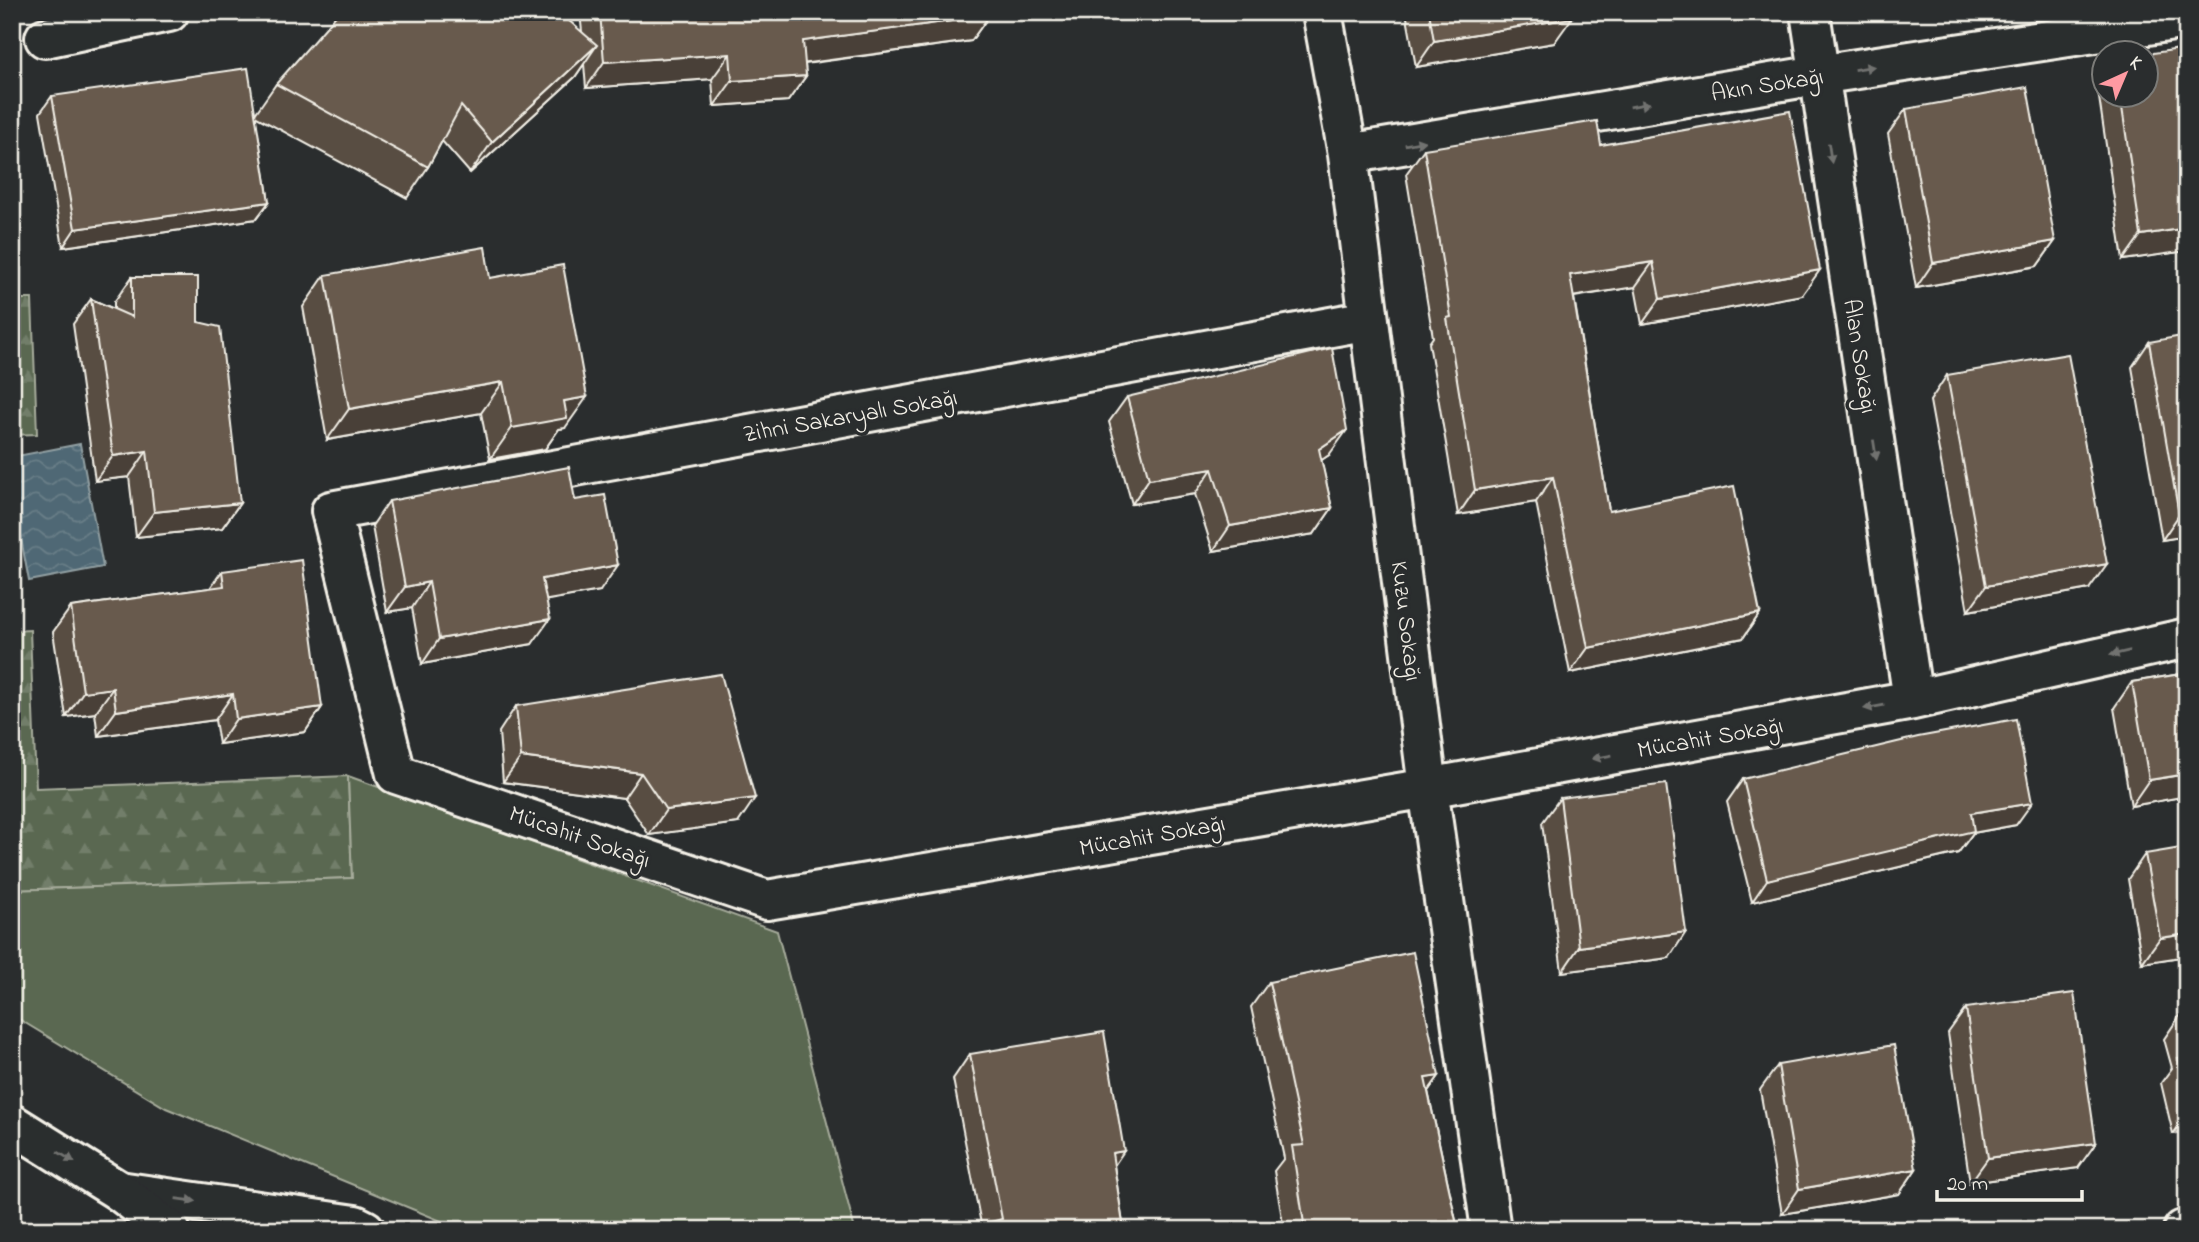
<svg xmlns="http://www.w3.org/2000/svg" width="2199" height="1242" viewBox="0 0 2199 1242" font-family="'Indie Flower',sans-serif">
  <defs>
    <pattern id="forest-firs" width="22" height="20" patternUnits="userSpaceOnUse" patternTransform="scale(1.75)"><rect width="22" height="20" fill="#5a6851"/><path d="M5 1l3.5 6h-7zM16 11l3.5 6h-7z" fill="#727e6a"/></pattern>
    <pattern id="water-waves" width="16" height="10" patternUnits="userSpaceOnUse" patternTransform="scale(1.75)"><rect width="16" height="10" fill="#4f6874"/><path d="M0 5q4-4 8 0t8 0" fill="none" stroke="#697e88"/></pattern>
  </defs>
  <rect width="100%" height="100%" fill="#2a2d2e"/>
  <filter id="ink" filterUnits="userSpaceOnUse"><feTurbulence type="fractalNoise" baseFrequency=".0143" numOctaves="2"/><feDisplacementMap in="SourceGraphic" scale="14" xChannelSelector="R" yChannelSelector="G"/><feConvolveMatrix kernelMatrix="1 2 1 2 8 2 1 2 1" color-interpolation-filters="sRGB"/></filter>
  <g filter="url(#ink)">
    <path fill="url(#forest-firs)" stroke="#a7ac9c" stroke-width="2" d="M12,299H32L37,434L12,435Z
      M30,630L36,788L348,776L352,878L12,890V631Z"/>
    <path fill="#5a6851" stroke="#a7ac9c" stroke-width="2" d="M348,776L777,931L855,1230H463L166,1108L12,1015V890L352,878Z"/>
    <path fill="url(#water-waves)" stroke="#919fa2" stroke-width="2" d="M80,444L103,567L29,581L12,491V457Z"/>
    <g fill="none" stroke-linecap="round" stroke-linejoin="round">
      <g stroke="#f4f1e8" stroke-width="44">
        <path id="street" d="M1322,12L1348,154L1428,788L1491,1230
          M1810,12L1913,700
          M45,38L169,12
          M1348,154L1818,75L2187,19
          M1369,320L331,511L396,774L767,900L1428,788L1913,700L2187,638
          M119,1191L355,1225L365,1230
          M2183,1230L2187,1229"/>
      </g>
      <g stroke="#f4f1e8" stroke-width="44">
        <path id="primary" d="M12,1124L119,1191L170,1230"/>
      </g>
      <use href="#street" stroke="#2a2d2e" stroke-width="38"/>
      <use href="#primary" stroke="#2a2d2e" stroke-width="38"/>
    </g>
    <path fill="#594d43" stroke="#f4f1e8" stroke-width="2" d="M580,12H1015L989,16L971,41L805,64L806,76L788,101L714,106L712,79L586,88L584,64L575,77L470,173L442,141L428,167L407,198L255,116L269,202L256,219L63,247L40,113L52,96L255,114L276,84L397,17L582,32Z
      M1406,12H1571L1554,43L1416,67Z
      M2104,73V94H2146L2187,251L2123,260L2097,84Z
      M1906,109L2055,241L2037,266L1916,288L1888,134Z
      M1601,145L1802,295L1642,324L1635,287L1574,297L1609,511L1760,613L1743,638L1570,673L1536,502L1458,515L1429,343L1433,337L1406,174L1424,149Z
      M325,275L490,278L565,428L559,429L545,449L490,459L481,413L327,440L303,307Z
      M132,277L198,322L240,503L222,528L136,537L129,477L95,481L73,324L91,299L114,309V302Z
      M2149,342L2187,536L2162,540L2132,367Z
      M1947,375L2089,589L1968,611L1930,401Z
      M1127,397L1329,455L1321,460L1332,508L1314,534L1213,551L1195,494L1132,504L1109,422Z
      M575,500L600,591L546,600L532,644L422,664L412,608L387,612L372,526L389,501Z
      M222,571L322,707L305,732L219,744L215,720L98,736L95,713L66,717L53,632L71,607L210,588Z
      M2187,673V796L2131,806L2114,708L2132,682Z
      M516,706L738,823L649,835L624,798L503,782L499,732Z
      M1743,779L2016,825L1973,833L1958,853L1752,902L1727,802Z
      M1560,798L1669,958L1562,972L1542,823Z
      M2145,854L2187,956L2142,963L2128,879Z
      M1269,982L1439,1076L1428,1091L1458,1230H1284L1274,1171L1284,1158L1251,1007Z
      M1966,1008L2078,1168L1970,1183L1948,1033Z
      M2187,1013V1132L2173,1134L2161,1083L2172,1068L2164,1039L2181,1014Z
      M970,1054L1114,1165L1124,1230H961L981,1224L953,1079Z
      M1778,1065L1916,1169L1899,1194L1782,1214L1760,1090Z"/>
    <path fill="#483f37" stroke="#f4f1e8" stroke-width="2" d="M972,12H1015L968,18Z
      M989,16L971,41L786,66L803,41Z
      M1572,18L1554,43L1416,67L1434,41Z
      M597,45L575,77L470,173L492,142Z
      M730,54L712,79L586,88L604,62Z
      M806,76L788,101L714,106L732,81Z
      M269,202L256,219L63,247L75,229Z
      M2187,228V251L2123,260L2141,235Z
      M2055,241L2037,266L1916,288L1933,263Z
      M1653,262L1635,287L1552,300L1570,275Z
      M1820,270L1802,295L1642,324L1660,299Z
      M503,382L481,413L327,440L349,409Z
      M587,397L565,428L559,429L545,449L490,459L512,428L564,401Z
      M1347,430L1329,455L1301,474L1319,449Z
      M147,451L129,477L95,481L113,456Z
      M1212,469L1195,494L1132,504L1149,479Z
      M1553,477L1536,502L1458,515L1475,490Z
      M240,503L222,528L136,537L154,512Z
      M1332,508L1314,534L1213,551L1230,526Z
      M2187,514V536L2162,540L2179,515Z
      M2107,564L2089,589L1968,611L1986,586Z
      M618,565L600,591L525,604L542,579Z
      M429,582L412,608L387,612L405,587Z
      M1760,613L1743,638L1570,673L1588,648Z
      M550,619L532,644L422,664L439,639Z
      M113,688L95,713L66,717L83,692Z
      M233,694L215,720L98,736L116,711Z
      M322,707L305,732L219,744L236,719Z
      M521,757L641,773L624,798L503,782Z
      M2187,774V796L2131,806L2149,780Z
      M755,798L738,823L649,835L666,810Z
      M2032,803L2016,825L1973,833L1958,853L1752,902L1767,880L1971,813Z
      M1686,932L1669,958L1562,972L1579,947Z
      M2187,934V956L2142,963L2160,938Z
      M1439,1076L1421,1101L1425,1078Z
      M2187,1115V1132L2173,1134Z
      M2096,1143L2078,1168L1970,1183L1988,1158Z
      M1124,1151L1107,1176L1112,1153Z
      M1916,1169L1899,1194L1782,1214L1799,1189Z"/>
    <path fill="#675a4e" stroke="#f4f1e8" stroke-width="2" d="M339,12H392L397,17L402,12H559L597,45L492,142L461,106L428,167L276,84Z
      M600,12H988L989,16L803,41L806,76L732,81L730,54L604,62Z
      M1429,12H1571L1572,18L1434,41Z
      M2187,48V228L2141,235L2120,94H2146V54Z
      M248,68L269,202L75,229L52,96Z
      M2027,87L2055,241L1933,263L1906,109Z
      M1790,111L1820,270L1660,299L1653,262L1570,275L1609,511L1734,486L1760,613L1588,648L1553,477L1475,490L1447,318L1451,317L1424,149L1597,121L1601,145Z
      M485,247L490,278L563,265L587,397L564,401L567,418L512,428L503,382L349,409L325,275Z
      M132,277H198V322L220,327L240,503L154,512L147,451L113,456L91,299L132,317Z
      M2187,335V514L2179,515L2149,342Z
      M1332,348L1347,430L1319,449L1332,508L1230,526L1212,469L1149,479L1127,397Z
      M2068,354L2107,564L1986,586L1947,375Z
      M569,467L575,500L605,495L618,565L542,579L550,619L439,639L429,582L405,587L389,501Z
      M302,560L322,707L236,719L233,694L116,711L113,688L83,692L71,607L224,586L222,571Z
      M2187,673V774L2149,780L2132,682Z
      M721,674L755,798L666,810L641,773L521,757L516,706Z
      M2016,719L2032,803L1971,813L1974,831L1767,880L1743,779L1918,737Z
      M1666,784L1686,932L1579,947L1560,798Z
      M2187,847V934L2160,938L2145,854Z
      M1413,952L1439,1076L1425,1078L1458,1230H1305L1292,1146L1304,1145L1269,982Z
      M2074,993L2096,1143L1988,1158L1966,1008Z
      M2187,1013V1034L2181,1014Z
      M1104,1032L1124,1151L1112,1153L1124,1230H961L1002,1219L970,1054Z
      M1894,1045L1916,1169L1799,1189L1778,1065Z
      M2187,1056V1092L2178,1058Z"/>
    <defs><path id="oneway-solid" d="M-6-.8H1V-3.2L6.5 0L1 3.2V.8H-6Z" transform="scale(1.75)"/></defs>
    <g fill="#71726f">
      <use href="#oneway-solid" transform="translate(1864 68) rotate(-9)"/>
      <use href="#oneway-solid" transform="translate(1640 105) rotate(-10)"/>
      <use href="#oneway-solid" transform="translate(1415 143) rotate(-10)"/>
      <use href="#oneway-solid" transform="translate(1830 153) rotate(81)"/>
      <use href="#oneway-solid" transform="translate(1875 450) rotate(81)"/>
      <use href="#oneway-solid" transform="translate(2120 653) rotate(167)"/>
      <use href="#oneway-solid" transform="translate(1874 707) rotate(170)"/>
      <use href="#oneway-solid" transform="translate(1602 757) rotate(170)"/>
      <use href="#oneway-solid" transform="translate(66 1157) rotate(32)"/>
      <use href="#oneway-solid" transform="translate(186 1200) rotate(8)"/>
    </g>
  </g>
  <g text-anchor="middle" stroke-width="7" stroke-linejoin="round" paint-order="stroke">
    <g font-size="24" fill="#f4f1e8" stroke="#2a2d2e">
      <text transform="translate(1767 84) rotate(-9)" y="8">Akın Sokağı</text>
      <text transform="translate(1861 356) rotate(81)" y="8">Alan Sokağı</text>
      <text transform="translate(850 415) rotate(-10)" y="8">Zihni Sakaryalı Sokağı</text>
      <text transform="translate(1407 621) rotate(83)" y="8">Kuzu Sokağı</text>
      <text transform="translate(1710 737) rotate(-10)" y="8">Mücahit Sokağı</text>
      <text transform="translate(1152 835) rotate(-10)" y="8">Mücahit Sokağı</text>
      <text transform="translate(580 836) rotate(19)" y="8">Mücahit Sokağı</text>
    </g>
  </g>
  <rect width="2199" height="1242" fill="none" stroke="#2a2d2e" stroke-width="42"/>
  <rect x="21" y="21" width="2157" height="1200" fill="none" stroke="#f4f1e8" stroke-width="2.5" filter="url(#ink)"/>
  <g transform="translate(2125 74) rotate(44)"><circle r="33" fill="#2a2d2e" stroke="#7b7b78" stroke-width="2"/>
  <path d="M0-5L12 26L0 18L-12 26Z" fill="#ff9aa2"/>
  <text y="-10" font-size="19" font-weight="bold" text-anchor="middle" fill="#f4f1e8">K</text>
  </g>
  <path d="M1937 1190v10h145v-10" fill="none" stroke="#f4f1e8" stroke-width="3.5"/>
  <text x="1947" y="1190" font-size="21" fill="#f4f1e8" stroke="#2a2d2e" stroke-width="5" paint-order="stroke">20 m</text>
</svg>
